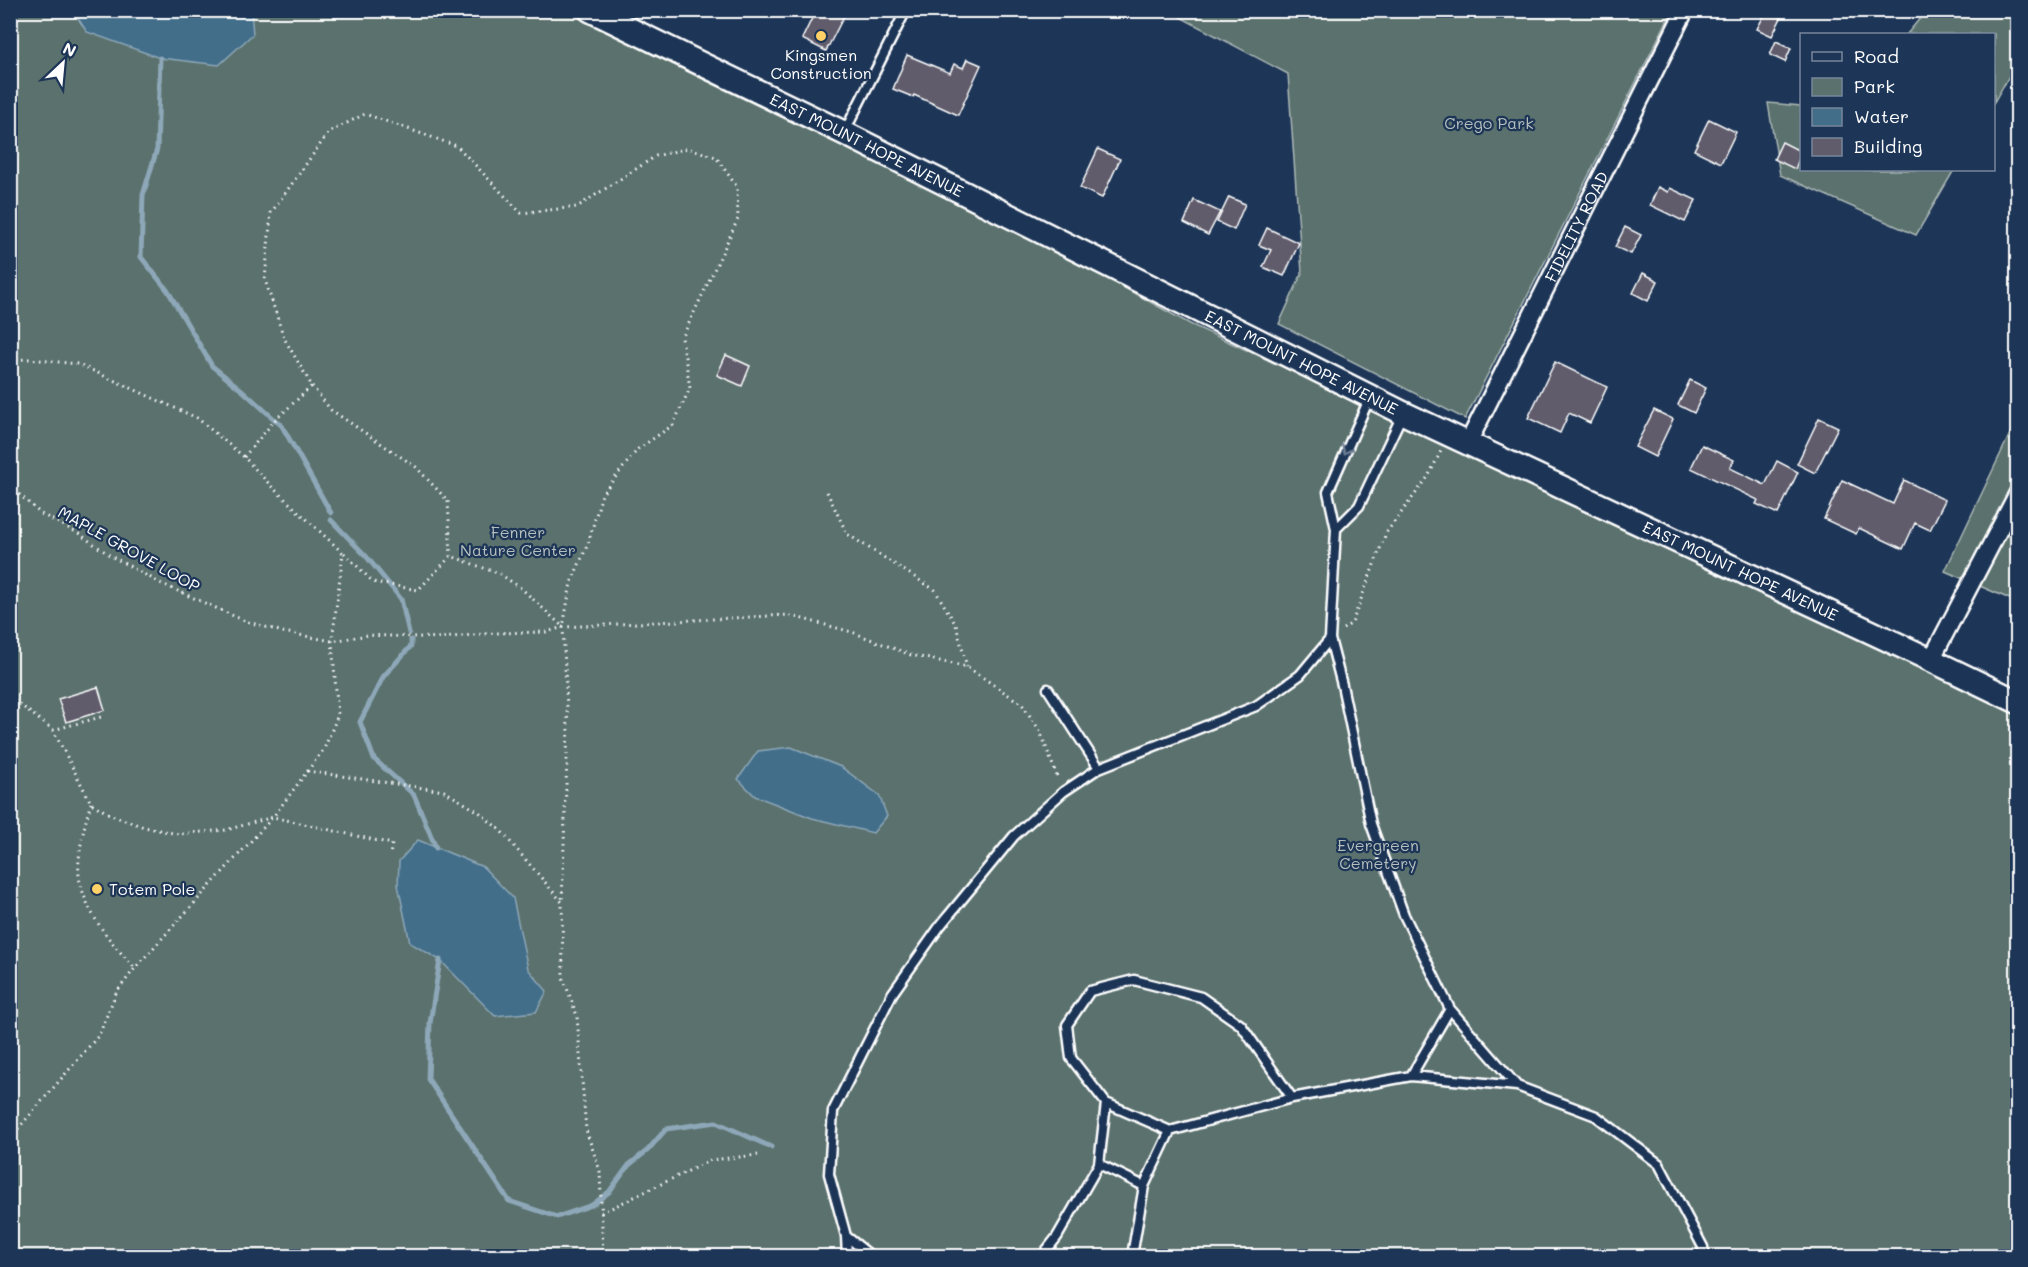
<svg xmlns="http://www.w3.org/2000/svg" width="2028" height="1267" viewBox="0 0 2028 1267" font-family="Mali,sans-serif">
  <rect width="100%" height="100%" fill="#1d3557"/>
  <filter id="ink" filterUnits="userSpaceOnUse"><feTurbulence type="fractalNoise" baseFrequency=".0167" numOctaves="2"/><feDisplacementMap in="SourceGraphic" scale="12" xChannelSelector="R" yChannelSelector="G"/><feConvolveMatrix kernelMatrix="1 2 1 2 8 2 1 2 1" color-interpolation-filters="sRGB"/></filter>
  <g filter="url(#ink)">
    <path fill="#5a716d" stroke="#acb8b6" stroke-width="1.5" d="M10,11H589L844,133L1190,324L2017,707V1256H11Z
      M1169,11H1672L1465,419L1279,324L1302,273L1288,74Z
      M1926,11H2017V82L2009,76L1994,102V34H1907Z
      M1768,103L1801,106L1802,170H1954L1916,235L1780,175Z
      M2017,419V602L1945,571Z"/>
    <path fill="#436e8a" stroke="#8ea8b9" stroke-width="1.5" d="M73,11H251L253,34L219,65L160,58L87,32Z
      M791,747L841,767L879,795L887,816L873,833L812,818L755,796L738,779L758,751Z
      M418,840L483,867L513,898L528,969L547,991L536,1012L495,1016L440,960L410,943L398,885L399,861Z"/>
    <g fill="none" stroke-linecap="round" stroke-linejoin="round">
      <path stroke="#8ea8b9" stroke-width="5" d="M160,58L157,149L143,195L141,257L168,291L212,366L243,391L282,426L331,513
        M331,520L366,556L401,599L409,633
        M411,640V646L383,677L360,722L374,759L414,795L436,848
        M440,960L430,1023L428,1079L509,1201L557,1217L592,1205L609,1192L629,1165L648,1150L666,1129L716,1122L771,1147"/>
    </g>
    <path fill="#605c6c" stroke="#fff" stroke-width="1.5" d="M816,10H847L826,51L802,39Z
      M1767,10H1785L1772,36L1757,29Z
      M1776,41L1791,48L1785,62L1770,55Z
      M907,55L950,73L954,64L963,68L967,59L981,65L958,115L914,95L913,97L893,89Z
      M1709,119L1736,132L1721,163L1694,150Z
      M1782,142L1802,152L1795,169L1774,159Z
      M1098,149L1120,159L1102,198L1080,188Z
      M1658,187L1668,192L1670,188L1696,200L1685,222L1650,205Z
      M1229,197L1245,204L1234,230L1217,222Z
      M1194,200L1220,212L1208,235L1184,223Z
      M1625,227L1641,235L1631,254L1615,247Z
      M1267,228L1299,243L1284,276L1263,267L1271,250L1259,245Z
      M1643,273L1658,281L1648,301L1633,293Z
      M726,355L750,366L742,386L717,375Z
      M1555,362L1607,387L1590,423L1569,413L1560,433L1528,418Z
      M1690,380L1706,388L1694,413L1678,405Z
      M1654,410L1673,419L1655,457L1635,447Z
      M1819,418L1838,427L1815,473L1797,464Z
      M1702,445L1734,460L1730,468L1765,485L1777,461L1798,472L1778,514L1756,504L1758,500L1691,468Z
      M1842,480L1893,504L1904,480L1945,500L1930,530L1915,523L1903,549L1859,528L1856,534L1824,519Z
      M98,687L105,710L66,722L58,699Z"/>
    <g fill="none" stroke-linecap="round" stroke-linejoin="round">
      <g stroke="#fff" stroke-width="13">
        <path id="lane" d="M844,133L906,10
          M1336,529L1359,506L1403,413
          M1330,639L1342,685L1371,824L1404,915L1450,1009L1517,1086L1596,1116L1659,1164L1703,1247L1704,1256
          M1048,689L1099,768
          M1411,1076L1450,1009
          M1292,1098L1170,1131L1106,1103L1071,1058L1067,1025L1090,991L1134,980L1201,997L1241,1025L1292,1098L1411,1076L1517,1086
          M1099,1164L1144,1186
          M846,1236L871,1256
          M847,1256L846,1236L829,1174L833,1111L892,994L940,926L1014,836L1063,792L1099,768L1256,706L1300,675L1330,639L1336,529L1328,492L1370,397
          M1042,1256L1057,1237L1099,1164L1106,1103
          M1132,1256L1144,1186L1170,1131"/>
      </g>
      <g stroke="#fff" stroke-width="21">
        <g id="street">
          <path id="s1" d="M1468,443L1685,10"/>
          <path d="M1931,660L2018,493"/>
        </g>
      </g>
      <g stroke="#fff" stroke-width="27">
        <g id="secondary">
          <path id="s2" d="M590,10L844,133L1403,413L1931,660L2018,702"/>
        </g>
      </g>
      <path stroke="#fff" stroke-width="3" stroke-dasharray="1.5 4.5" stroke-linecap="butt" d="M10,360L29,359L78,364L197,418L244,457L273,488L343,553L332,641L338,715L324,749L273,817L226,830L178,834L144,827L111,815L91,803L53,730L10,697
        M312,386L331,410L416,467L448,501L451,556
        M244,457L275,420L312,386L284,338L265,280L271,213L329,132L365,114L457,146L521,213L577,207L656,156L688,148L716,157L737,187L738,219L682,338L690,388L673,425L638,449L602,494L588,544L571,583L563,627L568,728L562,902
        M10,486L41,514L78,533L111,556L160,583L245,621L283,632L332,641L368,635L441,638L495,633L547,632L563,627L788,615L852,632L911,655L967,667L1022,704L1040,731L1058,779
        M827,492L847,534L935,590L956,625L967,667
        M344,553L373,582L418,590L451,556L500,574L522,589L563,627
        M1343,629L1352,623L1386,533L1428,477L1441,451
        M53,730L101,717
        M307,771L444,791L479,812L501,831L562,902L563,977L577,1016L586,1130L600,1171L603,1256
        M91,803C85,822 75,861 80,882C88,916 111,943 135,968
        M10,1138L99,1035L116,993L135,968L273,817L392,844L390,854
        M601,1213L711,1160L758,1155"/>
      <use href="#lane" stroke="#1d3557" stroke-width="8"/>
      <use href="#street" stroke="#1d3557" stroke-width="16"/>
      <use href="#secondary" stroke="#1d3557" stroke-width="22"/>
    </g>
    <defs><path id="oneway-chevron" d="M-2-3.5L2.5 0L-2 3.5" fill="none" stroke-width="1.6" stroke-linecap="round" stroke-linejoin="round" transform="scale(1.5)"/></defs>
    <use stroke="#6c7c92" href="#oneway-chevron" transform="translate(1346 450) rotate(114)"/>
  </g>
  <g fill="#ffd166" stroke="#1d3557" stroke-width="2">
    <circle cx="821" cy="36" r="6"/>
    <circle cx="97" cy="889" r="6"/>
  </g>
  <g text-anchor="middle" stroke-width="4.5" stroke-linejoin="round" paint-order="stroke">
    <g font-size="16" fill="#fff" stroke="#1d3557">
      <text x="821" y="61">Kingsmen<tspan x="821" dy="18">Construction</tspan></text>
      <text x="109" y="895" text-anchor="start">Totem Pole</text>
    </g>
    <g font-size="16" fill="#b5bfbd" stroke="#1d3557">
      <text x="1489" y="129">Crego Park</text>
      <text x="518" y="538">Fenner<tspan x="518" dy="18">Nature Center</tspan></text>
      <text x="1378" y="851">Evergreen<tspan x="1378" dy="18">Cemetery</tspan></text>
    </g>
    <g font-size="16" fill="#fff" stroke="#1d3557">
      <text dy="6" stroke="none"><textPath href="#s2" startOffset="308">EAST MOUNT HOPE AVENUE</textPath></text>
      <text dy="6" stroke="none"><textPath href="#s1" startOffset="242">FIDELITY ROAD</textPath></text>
      <text dy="6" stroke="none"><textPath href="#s2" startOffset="794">EAST MOUNT HOPE AVENUE</textPath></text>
      <text transform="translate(129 549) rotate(29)" y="6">MAPLE GROVE LOOP</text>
      <text dy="6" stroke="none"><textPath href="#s2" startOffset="1280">EAST MOUNT HOPE AVENUE</textPath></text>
    </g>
  </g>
  <rect width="2028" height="1267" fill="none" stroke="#1d3557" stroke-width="36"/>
  <rect x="18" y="18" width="1992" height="1231" fill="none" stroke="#fff" stroke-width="2" filter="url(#ink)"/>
  <rect x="1800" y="33" width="195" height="138" fill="#1d3557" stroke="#77869a" stroke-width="1.5"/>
  <rect x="1812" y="52" width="30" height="9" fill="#1d3557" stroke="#77869a" stroke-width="1.5"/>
  <text x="1854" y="63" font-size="18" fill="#ffffff">Road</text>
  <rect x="1812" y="78" width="30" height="18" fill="#5a716d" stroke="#77869a" stroke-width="1.5"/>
  <text x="1854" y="93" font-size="18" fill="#ffffff">Park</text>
  <rect x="1812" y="108" width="30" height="18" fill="#436e8a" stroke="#77869a" stroke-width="1.5"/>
  <text x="1854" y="123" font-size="18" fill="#ffffff">Water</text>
  <rect x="1812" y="138" width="30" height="18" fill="#605c6c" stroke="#77869a" stroke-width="1.5"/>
  <text x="1854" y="153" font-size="18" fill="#ffffff">Building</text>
  <g transform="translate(63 63) rotate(26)" stroke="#1d3557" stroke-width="4.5" paint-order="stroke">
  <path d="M0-4.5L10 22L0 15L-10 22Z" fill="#ffffff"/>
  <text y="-9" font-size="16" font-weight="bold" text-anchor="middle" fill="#ffffff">N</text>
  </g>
</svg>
